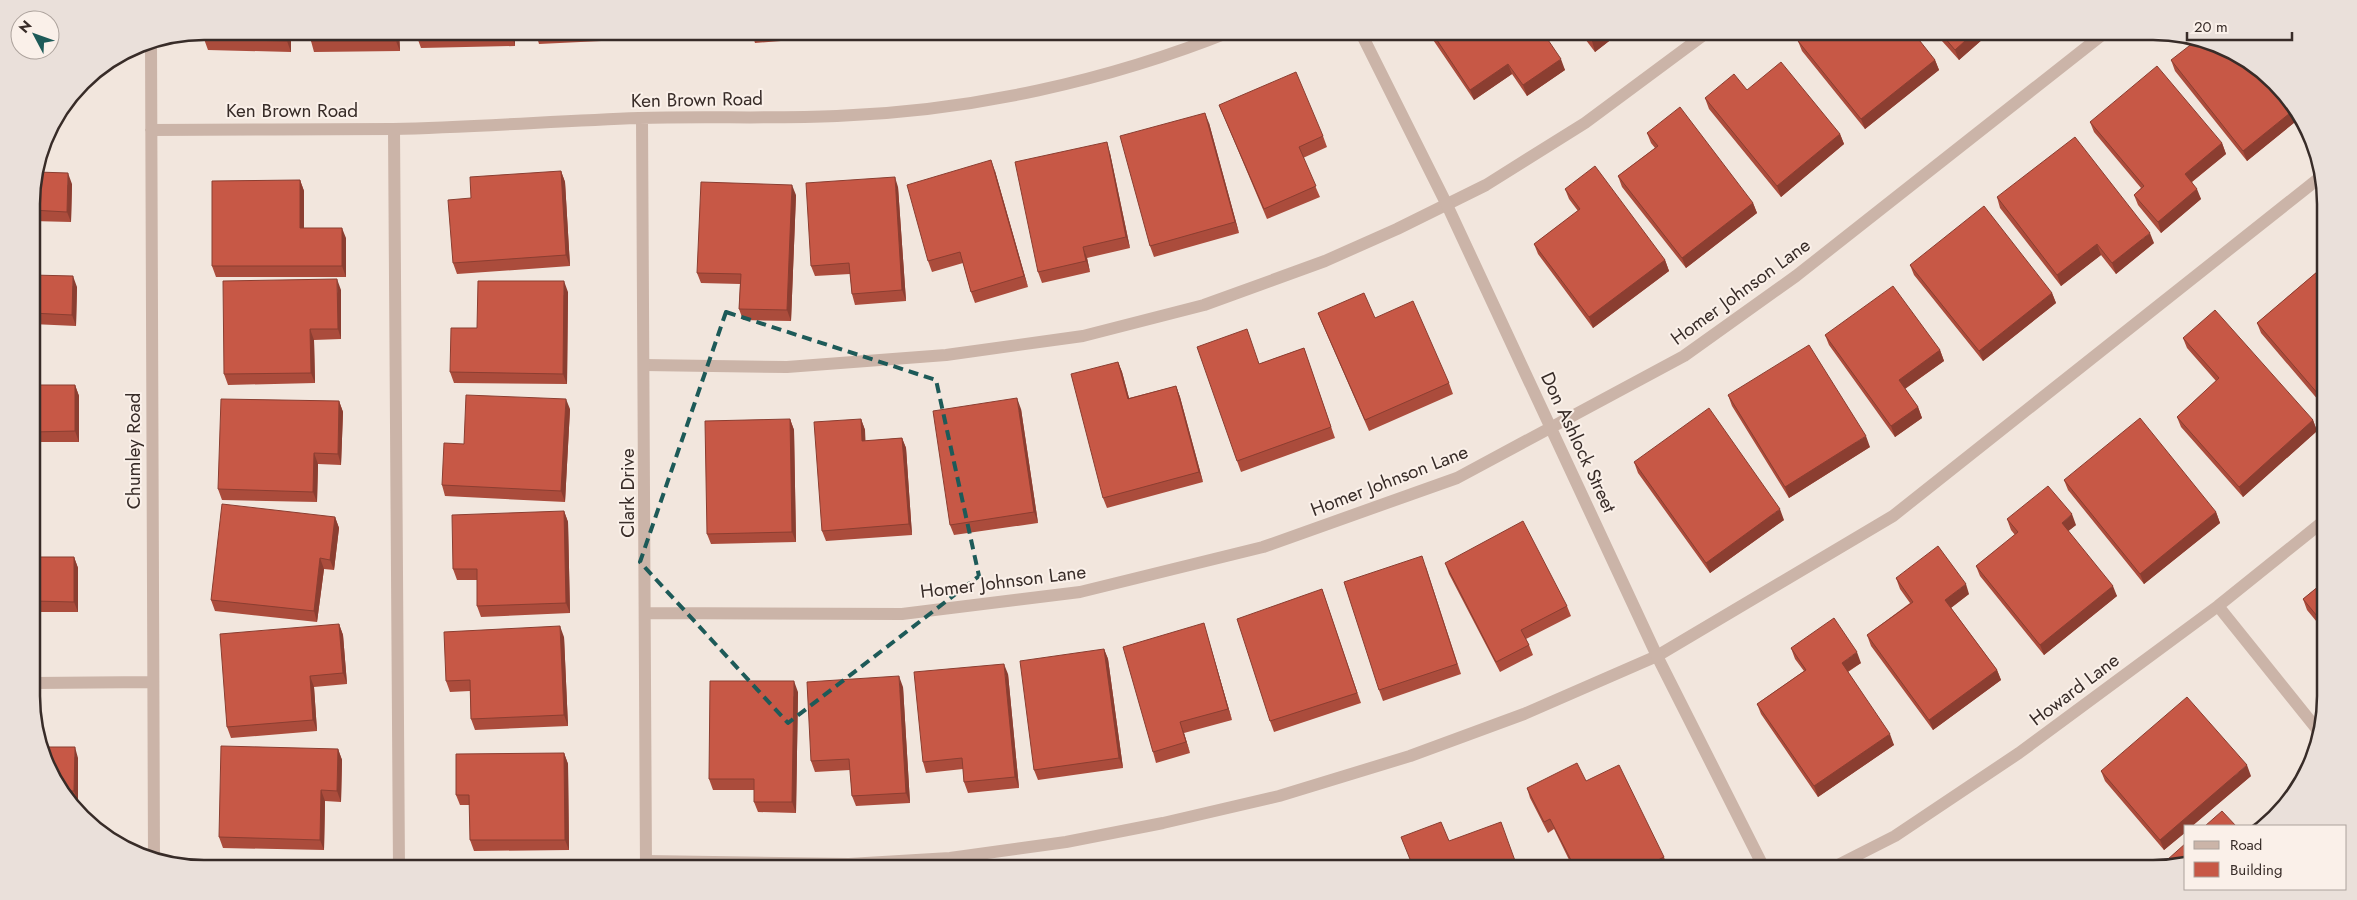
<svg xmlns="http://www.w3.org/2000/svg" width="2357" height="900" viewBox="0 0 2357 900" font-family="Jost,sans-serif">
  <rect width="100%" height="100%" fill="#f2e6dd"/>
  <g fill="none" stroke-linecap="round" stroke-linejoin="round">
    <path stroke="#cbb4a8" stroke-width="12" d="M394,129L399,869
      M644,365L787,367L946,355L1083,336L1204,305L1325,261L1397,229L1486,185L1585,123L1709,31
      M646,861L849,864L950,858L1066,842L1163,823L1279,796L1410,756L1524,714L1657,656L1893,516L2323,175"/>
    <path stroke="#cbb4a8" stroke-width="12" d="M1360,31L1447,205L1657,656L1764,868
      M151,42L154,860
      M642,118L646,869
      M151,130C232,129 312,130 393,129C475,127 557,121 639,118C705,116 771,119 837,116C971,111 1108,81 1232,31
      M2218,606L2320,733
      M646,613L902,614L1080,592L1263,547L1457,478L1684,356L1796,276L2107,31
      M34,683L153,682
      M1832,868L1895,836L2019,753L2218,606L2325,520"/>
  </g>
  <path fill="#ab4c3c" d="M291,31V52L208,50L204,39Z
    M399,31L400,51L314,52L311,41Z
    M515,31V46L421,48L417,37Z
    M535,31H622V40L539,44L536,34Z
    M634,31H722V40H637Z
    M751,31H844V36L755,43Z
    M870,31H963V36L870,33Z
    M1427,31H1542L1565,70L1527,96L1512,74L1474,100Z
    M1579,31H1622L1595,52Z
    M1933,31H1992L1959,60Z
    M1798,41L1935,60L1939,70L1865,129L1802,51Z
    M2171,60L2283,90L2300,118L2247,161L2175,71Z
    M1747,90L1840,134L1844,144L1781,197L1709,109L1705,98Z
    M71,99L70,111L62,110Z
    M1219,105L1323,136L1327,147L1303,158L1320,197L1267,219Z
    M2090,122L2222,143L2226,154L2192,182L2201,199L2161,233L2138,205L2134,195L2141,188L2094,132Z
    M1209,123L1239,233L1154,257L1150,246Z
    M1647,133L1753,203L1757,213L1686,268L1622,187L1618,176L1655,148L1651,143Z
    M1110,153L1130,248L1087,258L1090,272L1042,283L1038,272Z
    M561,171L565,182L570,266L457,274L453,263L471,198Z
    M995,171L1028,287L975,303L971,292L963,263L932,272L928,261Z
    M300,180L304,191V228L346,238V277H216L212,266Z
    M72,184L71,222L32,221V192Z
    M898,187L906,301L855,305L852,294L850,274L815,276L811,266Z
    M1565,189L1665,260L1669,271L1593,328L1538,254L1534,244L1578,211L1569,199Z
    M796,195L791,321L743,320L739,309L740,284L701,283L697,273Z
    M1997,197L2154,243L2116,274L2101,255L2061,286L2000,208Z
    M1910,265L2052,293L2056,303L1983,361L1914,275Z
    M2324,266L2325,408L2261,333L2257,323Z
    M32,275L77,287L76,326L32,324Z
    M341,290V339L314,340L315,383L228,385L224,374Z
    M568,292L567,384L454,383L450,372Z
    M1318,313L1375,318L1449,383L1453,394L1369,431L1322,323Z
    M1825,335L1940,350L1944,361L1905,389L1918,407L1922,418L1895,437L1829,345Z
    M2183,338L2313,420L2317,431L2243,497L2181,427L2177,417L2216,381L2187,348Z
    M1304,348L1335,438L1241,472L1237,461L1259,364Z
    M1118,362L1122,372L1129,398L1176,386L1180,397L1203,482L1107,508L1103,498Z
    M33,385H75L79,396V442H33Z
    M1728,395L1870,447L1789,498L1732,406Z
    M339,401L343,412L341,465L318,464L317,502L222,500L218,489Z
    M570,409L565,502L445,496L442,485L464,444Z
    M1021,409L1038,523L954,535L950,525Z
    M790,419L794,430L796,542L711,544L707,534Z
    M861,419L865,430V441L902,438L906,448L912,535L826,541L822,531Z
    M1634,462L1784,520L1710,573L1638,473Z
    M2064,480L2216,512L2220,523L2144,584L2068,490Z
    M564,511L568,522L570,613L481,617L477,606V580H457L453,569Z
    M335,517L339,528L334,570L324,569L317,622L215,611L211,600Z
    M2007,519L2076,525L2068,531L2117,596L2044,655L1980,576L1976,566L2015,535L2011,530Z
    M34,557H74L78,568V612H34Z
    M1445,563L1567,606L1571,616L1526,639L1529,645L1533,655L1500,672L1449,574Z
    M1426,567L1461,674L1383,701L1379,690Z
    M1896,578L1969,594L1951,608L1997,670L2001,680L1933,730L1871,646L1867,635L1910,603L1900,589Z
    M2325,581L2326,633L2307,610L2303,599Z
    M1322,589L1361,703L1274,732L1270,721Z
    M339,624L343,635L347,684L314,687L317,731L231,738L227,727Z
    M1207,634L1232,720L1184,733L1190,753L1156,763L1153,752Z
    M564,637L568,726L475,730L471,719L470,691L450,692L446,681Z
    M1791,648L1861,663L1848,672L1894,745L1818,797L1761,714L1757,704L1804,671L1795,659Z
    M1104,649L1108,659L1123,768L1038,780L1034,770Z
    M1008,674L1019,788L968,793L964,782L963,769L926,773L923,762Z
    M903,687L910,803L856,806L852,796L850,770L815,772L811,761Z
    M798,692L796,813L758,812L754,802V790H713L709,779Z
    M43,747L78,758V802H70Z
    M338,749L342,760L341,802L325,801L324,850L223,848L219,837Z
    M564,753L568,764L569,850L474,851L470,840V805H460L456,795Z
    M2101,771L2251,776L2164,850L2105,781Z
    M1586,781L1664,857L1668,868H1573L1554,829L1548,833L1530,798L1527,788Z"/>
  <path fill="#8b3e31" d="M287,31H291V52L287,41Z
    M396,31H399L400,51L396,41Z
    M511,31H515V46L512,36Z
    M619,31H622V40Z
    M719,31H722V40Z
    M1604,31H1622L1595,52L1592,41Z
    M1976,31H1992L1959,60L1955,50Z
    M1561,59L1565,70L1527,96L1523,85Z
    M1935,60L1939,70L1865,129L1861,119Z
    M1508,64L1512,74L1474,100L1470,90Z
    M71,99L70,111L68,103Z
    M2295,109L2300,118L2247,161L2243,151Z
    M1205,113L1209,123L1239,233L1235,222Z
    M1840,134L1844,144L1781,197L1777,186Z
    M1107,142L1110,153L1130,248L1126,237Z
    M2222,143L2226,154L2189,184L2185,174Z
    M991,160L995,171L1028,287L1024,276Z
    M561,171L565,182L570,266L566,255Z
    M68,173L72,184L71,222L67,212Z
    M895,177L898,187L906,301L902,290Z
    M300,180L304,191V239L300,228Z
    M792,185L796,195L791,321L787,310Z
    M2197,189L2201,199L2161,233L2158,222Z
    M1753,203L1757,213L1686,268L1682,258Z
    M342,228L346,238V277L342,266Z
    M2150,233L2154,243L2116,274L2112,263Z
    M2097,244L2101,255L2061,286L2057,275Z
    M1083,247L1087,258L1090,272L1086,261Z
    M1665,260L1669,271L1593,328L1589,317Z
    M73,276L77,287L76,326L72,315Z
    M337,279L341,290V339L338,329Z
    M564,281L568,292L567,384L563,374Z
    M2052,293L2056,303L1983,361L1979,351Z
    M310,329L314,340L315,383L311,373Z
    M1940,350L1944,361L1903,390L1899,380Z
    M1118,362L1122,372L1132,409L1128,399Z
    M75,385L79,396V442L75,431Z
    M1176,386L1180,397L1203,482L1199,472Z
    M1017,398L1021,409L1038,523L1034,512Z
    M566,399L570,409L565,502L561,491Z
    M339,401L343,412L341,465L338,454Z
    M1918,407L1922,418L1895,437L1891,426Z
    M790,419L794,430L796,542L792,532Z
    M861,419L865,430L866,452L862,441Z
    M2313,420L2317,431L2243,497L2239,487Z
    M1866,436L1870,447L1789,498L1785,487Z
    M902,438L906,448L912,535L909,524Z
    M314,453L318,464L317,502L313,492Z
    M1780,509L1784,520L1710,573L1706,563Z
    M564,511L568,522L570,613L566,603Z
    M2216,512L2220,523L2144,584L2140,574Z
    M2072,514L2076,525L2066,533L2062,523Z
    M335,517L339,528L334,570L330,560Z
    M74,557L78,568V612L74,602Z
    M320,558L324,569L317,622L314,611Z
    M1966,584L1969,594L1948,610L1945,600Z
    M2113,586L2117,596L2044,655L2040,645Z
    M1204,623L1207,634L1232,720L1228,709Z
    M339,624L343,635L347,684L343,673Z
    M560,626L564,637L568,726L564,715Z
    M1104,649L1108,659L1123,768L1119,758Z
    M1857,652L1861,663L1845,673L1842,663Z
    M1004,664L1008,674L1019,788L1015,777Z
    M1997,670L2001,680L1933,730L1929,720Z
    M310,676L314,687L317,731L313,720Z
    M899,676L903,687L910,803L906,793Z
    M794,681L798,692L796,813L792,802Z
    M1180,722L1184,733L1190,753L1186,742Z
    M1890,734L1894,745L1818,797L1814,786Z
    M75,747L78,758V802L74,791Z
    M338,749L342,760L341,802L337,791Z
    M564,753L568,764L569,850L565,840Z
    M2247,765L2251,776L2192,826H2186V832L2164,850L2160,840Z
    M321,790L325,801L324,850L320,840Z
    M324,860L327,869H324Z"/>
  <path fill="#c75846" stroke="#8b3e31" d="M204,31H287V41L204,39Z
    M311,31H396V41H311Z
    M417,31H511L512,36L417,37Z
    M535,31H588L536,34Z
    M1431,31H1542L1561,59L1523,85L1508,64L1470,90Z
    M1584,31H1604L1592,41Z
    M1810,31H1912L1935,60L1861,119L1798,41Z
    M1939,31H1976L1955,50Z
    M2198,39L2209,41L2283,90L2295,109L2243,151L2171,60Z
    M1781,62L1840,134L1777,186L1705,98L1734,74L1747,90Z
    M2157,66L2222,143L2185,174L2197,189L2158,222L2134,195L2144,186L2090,122Z
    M1296,72L1323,136L1299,147L1316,186L1264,209L1219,105Z
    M1680,107L1753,203L1682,258L1618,176L1658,146L1647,133Z
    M1205,113L1235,222L1150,246L1120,136Z
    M2075,137L2150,233L2112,263L2097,244L2057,275L1997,197Z
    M1107,142L1126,237L1083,247L1086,261L1038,272L1015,162Z
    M991,160L1024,276L971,292L960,252L928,261L907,185Z
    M1595,166L1665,260L1589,317L1534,244L1580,209L1565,189Z
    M561,171L566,255L453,263L448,200L471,198L470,177Z
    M37,172L68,173L67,212L32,210V192Z
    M895,177L902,290L852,294L849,263L811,266L806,183Z
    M300,180V228H342V266H212V181Z
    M701,182L792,185L787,310L739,309L741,274L697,273Z
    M1984,206L2052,293L1979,351L1910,265Z
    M2324,266L2325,402L2257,323Z
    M32,275L73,276L72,315L32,313Z
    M337,279L338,329H310L311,373L224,374L223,281Z
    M478,281H564L563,374L450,372L451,328H477Z
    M1893,286L1940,350L1899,380L1918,407L1891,426L1825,335Z
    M1364,293L1375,318L1413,301L1449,383L1365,420L1318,313Z
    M2215,310L2313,420L2239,487L2177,417L2219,378L2183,338Z
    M1247,329L1259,364L1304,348L1331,427L1237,461L1197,347Z
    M1809,345L1866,436L1785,487L1728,395Z
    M1118,362L1128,399L1176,386L1199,472L1103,498L1071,374Z
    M33,385H75V431L33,432Z
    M466,395L566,399L561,491L442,485L444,443L464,444Z
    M1017,398L1034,512L950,525L933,411Z
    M221,399L339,401L338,454L314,453L313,492L218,489Z
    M1709,408L1780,509L1706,563L1634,462Z
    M2140,418L2216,512L2140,574L2064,480Z
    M790,419L792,532L707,534L705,421Z
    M861,419L862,441L902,438L909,524L822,531L814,422Z
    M2048,486L2072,514L2062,523L2113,586L2040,645L1976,566L2018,532L2007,519Z
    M222,504L335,517L330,560L320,558L314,611L211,600Z
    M564,511L566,603L477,606V569H453L452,515Z
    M1523,521L1567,606L1521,630L1529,645L1496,662L1445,563Z
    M1938,546L1966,584L1945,600L1997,670L1929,720L1867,635L1913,602L1896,578Z
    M1422,556L1457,664L1379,690L1344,582Z
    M34,557H74V602L34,601Z
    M2325,581L2326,627L2303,599Z
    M1322,589L1357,693L1270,721L1237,619Z
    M1834,618L1857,652L1842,663L1890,734L1814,786L1757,704L1806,670L1791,648Z
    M1204,623L1228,709L1180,722L1186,742L1153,752L1123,647Z
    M339,624L343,673L310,676L313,720L227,727L220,634Z
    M560,626L564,715L471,719L470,680L446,681L444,632Z
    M1104,649L1119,758L1034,770L1020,661Z
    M1004,664L1015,777L964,782L962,758L923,762L914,672Z
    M899,676L906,793L852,796L849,759L811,761L807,682Z
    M710,681H794L792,802H754V779H709Z
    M2187,697L2247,765L2160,840L2101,771Z
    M221,746L338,749L337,791L321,790L320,840L219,837Z
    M43,747H75L74,791H65Z
    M564,753L565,840H470L469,795H456V754Z
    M1577,763L1586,781L1619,765L1664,857L1642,868H1575L1550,819L1544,822L1527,788Z
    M2222,811L2236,826H2205Z
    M1441,822L1449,841L1501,822L1518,869H1414L1401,837Z
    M2186,843V864L2164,868H2158Z
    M324,860V869H218V861Z
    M1304,860L1307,869H1277Z
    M565,862V869H491V863Z"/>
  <path fill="none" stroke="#1d5a58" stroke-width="4" stroke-dasharray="10 6" stroke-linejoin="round" d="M726,312L936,380L979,576L788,723L640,562Z"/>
  <g text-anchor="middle" stroke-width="4" stroke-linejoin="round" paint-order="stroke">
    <g font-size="19" fill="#382c28" stroke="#faf0e9">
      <text transform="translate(697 99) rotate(-1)" y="7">Ken Brown Road</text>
      <text x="292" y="117">Ken Brown Road</text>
      <text transform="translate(1740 291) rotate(-36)" y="7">Homer Johnson Lane</text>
      <text transform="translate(1579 442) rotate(65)" y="7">Don Ashlock Street</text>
      <text transform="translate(133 451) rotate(-90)" y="7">Chumley Road</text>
      <text transform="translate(1389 480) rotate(-21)" y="7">Homer Johnson Lane</text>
      <text transform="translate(627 493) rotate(-90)" y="7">Clark Drive</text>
      <text transform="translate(1003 581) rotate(-7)" y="7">Homer Johnson Lane</text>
      <text transform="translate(2074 689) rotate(-37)" y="7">Howard Lane</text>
    </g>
  </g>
  <path d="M0 0H2357V900H0ZM204 40H2153A164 164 0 0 1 2317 204V696A164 164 0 0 1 2153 860H204A164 164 0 0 1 40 696V204A164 164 0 0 1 204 40Z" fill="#eae0da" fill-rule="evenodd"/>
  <path fill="none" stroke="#382c28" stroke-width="2.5" d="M204 40H2153A164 164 0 0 1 2317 204V696A164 164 0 0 1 2153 860H204A164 164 0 0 1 40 696V204A164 164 0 0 1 204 40Z"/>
  <rect x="2184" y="825" width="162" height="65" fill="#faf0e9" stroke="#aca29c"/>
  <rect x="2194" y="841" width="25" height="8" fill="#cbb4a8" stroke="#aca29c"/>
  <text x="2230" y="850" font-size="15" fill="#382c28">Road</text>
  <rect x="2194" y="862" width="25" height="15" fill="#c75846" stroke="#aca29c"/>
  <text x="2230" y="875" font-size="15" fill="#382c28">Building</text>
  <g transform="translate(35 35) rotate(311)"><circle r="24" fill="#faf0e9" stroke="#aca29c"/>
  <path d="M0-4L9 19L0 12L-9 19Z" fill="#1d5a58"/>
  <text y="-8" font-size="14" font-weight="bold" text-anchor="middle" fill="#382c28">N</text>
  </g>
  <path d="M2187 32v8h105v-8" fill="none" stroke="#382c28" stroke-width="2.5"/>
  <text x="2194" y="32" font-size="15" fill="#382c28" stroke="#faf0e9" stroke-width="4" paint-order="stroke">20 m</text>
</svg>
